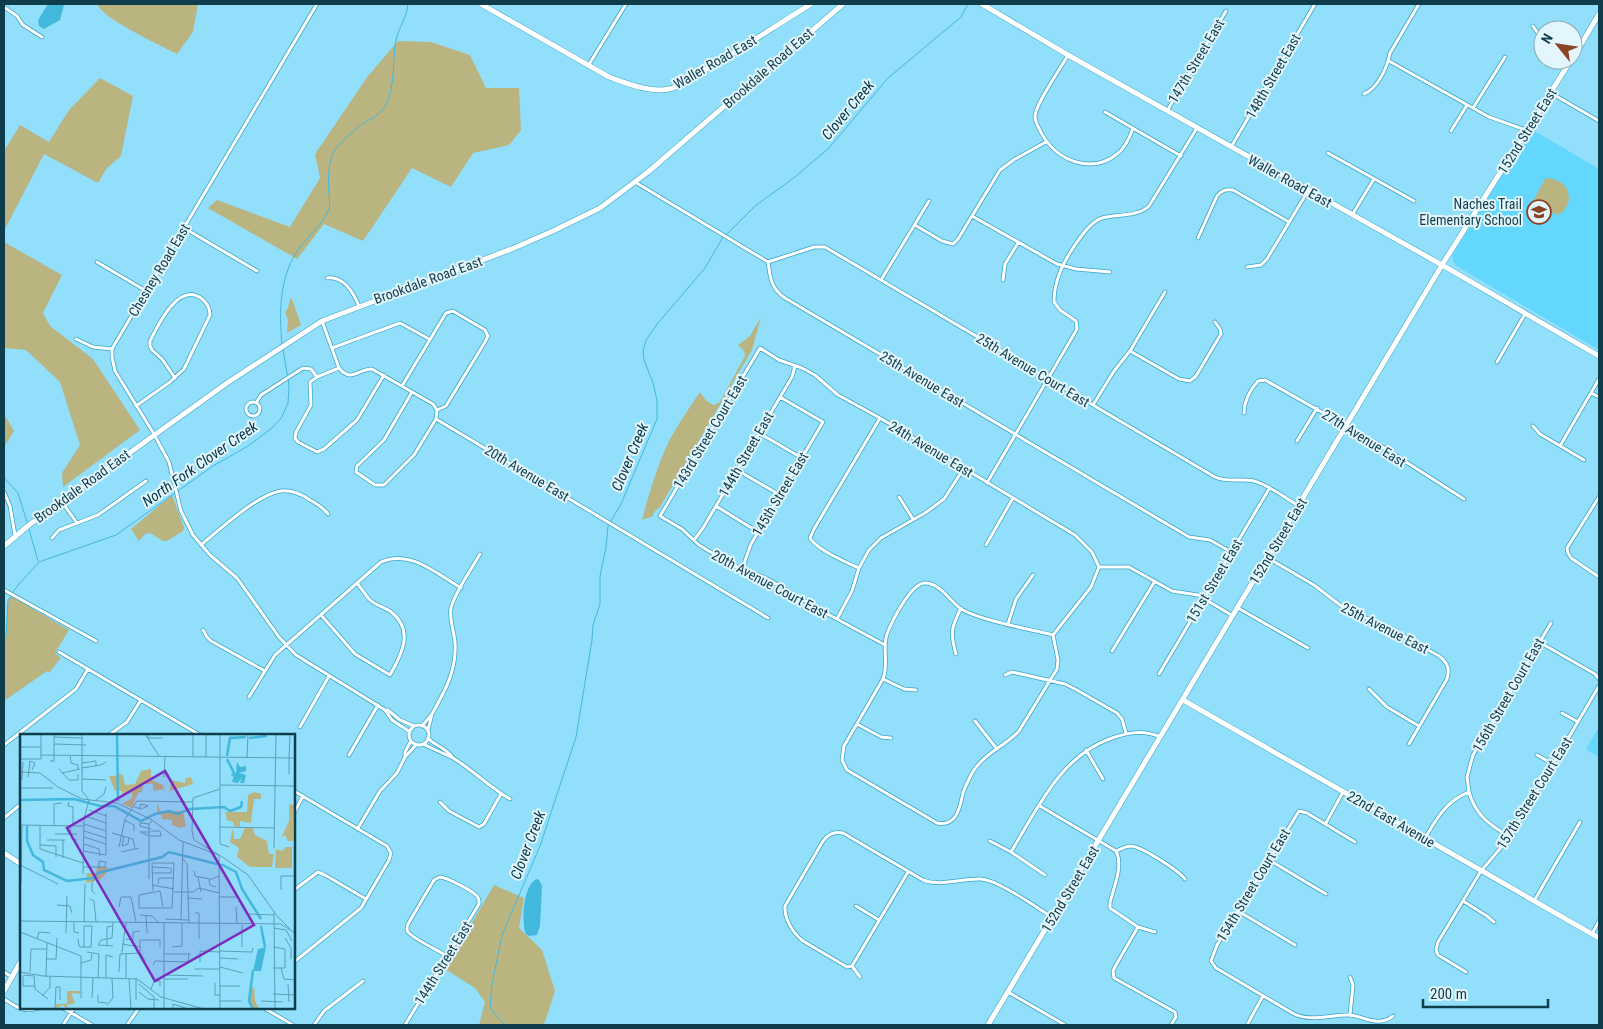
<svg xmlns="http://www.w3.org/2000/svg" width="1603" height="1029" viewBox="0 0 1603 1029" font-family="'Roboto Condensed',sans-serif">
  <rect width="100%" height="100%" fill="#91dffb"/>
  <path fill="#63d7fd" d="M1531,129L1599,169V350L1455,265L1452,256Z
    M1599,727V757L1586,749Z"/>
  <path fill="#bab480" d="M97,4H198L193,32L177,54C160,45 103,19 97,4Z
    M398,41L431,42L470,55L486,88H519L521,130L509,145L473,153L451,187L412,168L363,241L324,224L297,259L208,208L217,200L290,227L320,178L315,154L368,76Z
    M100,78L133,96L121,156L107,168L98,183L44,154L4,231V151L20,125L49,142L69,110Z
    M1549,178C1554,179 1560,181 1564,185C1573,194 1569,211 1557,215L1533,203V201L1545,179Z
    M4,242L62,275L43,313L50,326L93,359L140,430L63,487L62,473L80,445L60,382L26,350L4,348Z
    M290,299H292L301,325L287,333L288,320L285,313L288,308Z
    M761,317L752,350L660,507L654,512L653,516L642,520C649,494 657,466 669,441C678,424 689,408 700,392C704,398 706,402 714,405L720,402L745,356L744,351L738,345L750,336Z
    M4,414L14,431L4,447Z
    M172,495L184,527L183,531L167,541H163L150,533L145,534L139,541L131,529Z
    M11,596L69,630L55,653L61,658L49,673L47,671L4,701V639L6,636L8,600Z
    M494,885L524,898L519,928L542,950L555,991L545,1022L542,1025H479L485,1002L475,988L445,969Z"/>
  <path fill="#43b8dd" d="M48,4L64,5L60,20L44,29L39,26L38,20Z
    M537,879L539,880L542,886L540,926L537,935L529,936L526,934C521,922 523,884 537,879Z"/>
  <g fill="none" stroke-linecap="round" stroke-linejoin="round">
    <path stroke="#43b8dd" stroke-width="1" d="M726,235L755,206L795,177L829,148L888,78L961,17L968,4
      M282,345C279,312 279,275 300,247C309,235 323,224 328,211C331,205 329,198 329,192C328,179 328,163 334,151C337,146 355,129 361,125C366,121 372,119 377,115C398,100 391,62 396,40C399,27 407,17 408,4
      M4,478L18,493L28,525
      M29,529L38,561
      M13,592L19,584L39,562L116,535L213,466L248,446L272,428L282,417L288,403L289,385L283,349
      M4,639L6,636L8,600L11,596
      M506,1025L501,1021L490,1008L492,984L502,935L540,846L576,737L592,640L593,625L600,604V576L606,547L608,526L621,504L657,419V400L653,383L644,360L643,351L646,340L658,323L705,268L723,237"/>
    <g stroke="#39a4c6" stroke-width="4.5">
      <path id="street" d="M317,4L116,342L112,349V357L115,371L154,434L169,462L181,511L193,535L210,555L237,578L279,637L296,655L385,710
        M4,7L17,16L23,25L42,37
        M1533,26L1539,35L1543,37
        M1068,55C1061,68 1036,103 1035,116C1035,123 1039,128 1042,134C1056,160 1091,175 1117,154C1125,148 1130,137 1133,128
        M1389,61L1489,117L1526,130
        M588,66L626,4
        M1551,93L1599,121
        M1364,94C1378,88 1387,68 1390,53L1419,4
        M1473,108L1505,57
        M1167,111L1226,11
        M1105,112L1181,156
        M1451,131L1467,105
        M1231,147L1315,4
        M1328,153L1414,201
        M635,182L768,262
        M1352,215L1374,179
        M972,216L1057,264L1076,269L1110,272
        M915,225L942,241L953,244L958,239L1000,170L1015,159L1046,142
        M184,228L257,271
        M1198,238L1217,196C1222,190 1226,189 1233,190L1289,222
        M97,262L146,291
        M768,262L814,247H825L1215,477C1228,483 1241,478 1254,481C1269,485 1285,498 1299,506
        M768,262C770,277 771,289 785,298L1189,537L1210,540L1231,552
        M1247,267L1261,265L1267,259L1308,191
        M327,278C344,276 353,292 359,306
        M881,280L929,201
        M1003,280L1005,264L1018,243
        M322,321L339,368C351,383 358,369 372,369L433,404L437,410L436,419L414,455L384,485H375L356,472L357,466L384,440L412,392
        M76,339L93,347L112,349
        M332,348L400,323L429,339
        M1130,351L1179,379L1190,381L1196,376L1221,334L1220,329L1215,322
        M1497,362L1525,314
        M339,368L317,377L310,382L311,405L296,432L295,438L298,442L317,452L324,449L357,420L384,375
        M402,386L446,313L453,311L485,330L488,336L485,342L446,406L437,410
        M1591,393L1599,397
        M246 409a7 7 0 1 1 14 0a7 7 0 1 1-14 0Z
        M256,403L261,395L303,368L311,369L317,377
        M1093,405L1114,371L1130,351L1165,292
        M136,406L170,382L184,369L210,315C210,308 206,302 201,298C178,282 158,325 150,341V346L152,350L162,359L175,378
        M1244,413C1244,401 1249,391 1258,381L1265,380L1378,444L1464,499
        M436,419L768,618
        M1533,426L1540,434L1584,460
        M759,433L802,458
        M1297,441L1317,408
        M1560,446L1599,379
        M737,470L780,495
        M987,483L1077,329L1076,321L1060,310L1054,302C1054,293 1056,283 1059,275C1064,260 1087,222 1102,218C1116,214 1138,217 1149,206L1197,128
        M4,492L10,506L15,535
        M899,497L913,519
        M1599,497L1567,548L1568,553L1571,558L1599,577
        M62,502L77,523
        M716,506L758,532
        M52,538L59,530L98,515L146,481
        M694,540L703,528L792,377L795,366
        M201,545C219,530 258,494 281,491C292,490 301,494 310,500C317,504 323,507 328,514
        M986,545L1013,498
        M1268,558L1314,585L1344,608L1395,631L1439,656C1448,663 1450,669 1447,679L1409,744
        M1099,567H1129L1172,591L1198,595L1233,616
        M859,568C847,563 816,549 810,538L814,529L880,418
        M742,569L751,544L823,422L780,397
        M4,590L96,641
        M1238,608L1308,648
        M321,615L355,654L390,675C402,654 415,630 390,611C383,607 375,605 369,599C365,594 361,588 357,583
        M837,619L852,591L859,568L869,550L881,538L925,513L944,499L964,468
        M1008,624L1016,599L1033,575
        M203,630L207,637L211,641L265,671
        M1539,642L1595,674L1599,679
        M885,645L822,611L766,578L732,565L699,545L682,529L660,516L760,348L779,360L802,368L815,375L838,395L880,418L1075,535L1092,552L1099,567L1091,587L1053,635L1058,660L1057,669L1019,731C1004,747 981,755 971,775C968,781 965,787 963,793C960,807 957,827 937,823L847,770L842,760L844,746L883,679C889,664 882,648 887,634C892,621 910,585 924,583C939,582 950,601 961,609C982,621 1029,629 1053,635
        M1112,651L1155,581
        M59,652L200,735
        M956,654C950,633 951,628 961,608
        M1159,674L1269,489
        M1005,675L1012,672L1065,684L1075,689L1117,713L1122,719L1126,733
        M883,679L904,689L916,690
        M1369,689L1387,707L1419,726
        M249,697L275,655L381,562C410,549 437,574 461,588
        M1562,713L1578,722
        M432,714C445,691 457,670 455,642C454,631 449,619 451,608C454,594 472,568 480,554
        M975,721L997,749
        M857,724L881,737L891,738
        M409 735a10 10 0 1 1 20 0a10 10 0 1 1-20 0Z
        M422,726L432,714L428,730
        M300,727L329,676
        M410,732L392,720L385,710H388L400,720L414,726
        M109,735L127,722L141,700
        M411,741L405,752V757L416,745
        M423,744L453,758C447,748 435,746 428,738
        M4,745L76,689L88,669
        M1086,750L1103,779
        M349,755L378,705
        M1537,755L1553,764
        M453,758C473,770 489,787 510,799
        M294,791L387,846L391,853L389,860L361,908L294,962
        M1469,792C1475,815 1491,826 1510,837
        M440,802L449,811L479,827L484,824L501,794
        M1040,806L1116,851
        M294,813L303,796
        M4,818L21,804
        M1326,823L1343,792
        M358,828L380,791L397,773L405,757
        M1425,838C1437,818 1446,801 1469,792L1467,777L1473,755L1551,623
        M990,841L1011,852L1045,875
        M1355,842L1307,813L1299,811L1217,945L1211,961L1216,968L1294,1014C1312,1022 1329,1015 1348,1015C1357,1015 1366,1020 1375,1021C1382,1022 1388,1020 1393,1016
        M1116,851C1124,867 1113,888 1110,903V908L1138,927L1155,932
        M1116,851C1121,849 1126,846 1131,846C1142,847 1178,870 1185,879
        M1011,852C1038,808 1060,756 1112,738C1130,732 1143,730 1161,737
        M1269,860L1326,894
        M294,890L318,872L325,875L366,899
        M1463,901L1487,916L1494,922
        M1534,901L1580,822
        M856,906L879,920
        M1238,911L1295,945
        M1138,927L1116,965L1113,971L1114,978L1175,1012L1176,1017L1171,1025
        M1592,934L1599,921
        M852,966L847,967L803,941C793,933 784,919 785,906L823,841C828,834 834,831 843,833L923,880C941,887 962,878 981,879C998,880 1036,907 1052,917
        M852,966L908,872
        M852,966L860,977
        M4,972L12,977
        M1466,972L1438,955L1436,950L1438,942L1481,871L1510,837L1599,686
        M1350,977L1353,985L1350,1015
        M1008,992L1065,1025
        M4,999C17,1007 23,1013 38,1008
        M63,1008L92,1025
        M264,1008L293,1025
        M63,1025L74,1008
        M127,1025L139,1008
        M314,1025L324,1011L363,981
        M405,1025L479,904C479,900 480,900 477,896C471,890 448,878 440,877L434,880L408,924C407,927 406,929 408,932C412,938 439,951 447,956
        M1247,1025L1263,996"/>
    </g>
    <g stroke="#39a4c6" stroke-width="6">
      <path id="secondary" d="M481,4L609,77C626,83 650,93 669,89C683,86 697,75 710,67C744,47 777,25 811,4
        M982,4L1068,55L1442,265L1599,356
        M1573,58L1599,14
        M4,546L29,525L227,383L322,321L514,248L553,231L600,208L648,172L843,4
        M1183,700L1599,938
        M4,853L21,864
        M4,991L21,961
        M988,1025L1442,265L1571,60"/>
    </g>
    <use href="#street" stroke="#fff" stroke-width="3"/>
    <use href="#secondary" stroke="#fff" stroke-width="5"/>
  </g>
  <defs>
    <g id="school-ring" transform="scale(1.25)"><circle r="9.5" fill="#e4f6fd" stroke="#8b4324" stroke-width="1.5"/><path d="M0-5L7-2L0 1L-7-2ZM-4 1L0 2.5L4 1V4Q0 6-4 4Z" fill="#8b4324"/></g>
  </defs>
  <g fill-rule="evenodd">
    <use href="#school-ring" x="1539" y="212"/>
  </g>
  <g text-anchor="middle" stroke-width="4" stroke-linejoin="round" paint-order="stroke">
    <g font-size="14" fill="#0f3d4b" stroke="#e4f6fd">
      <text transform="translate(1196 61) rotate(-59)" y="5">147th Street East</text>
      <text transform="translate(715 62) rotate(-30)" y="5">Waller Road East</text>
      <text transform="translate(768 68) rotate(-41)" y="5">Brookdale Road East</text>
      <text transform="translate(1273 76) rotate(-60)" y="5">148th Street East</text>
      <text transform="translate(1527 131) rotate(-58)" y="5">152nd Street East</text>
      <text transform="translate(1290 181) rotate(29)" y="5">Waller Road East</text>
      <text transform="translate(159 270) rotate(-59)" y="5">Chesney Road East</text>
      <text transform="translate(428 280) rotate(-20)" y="5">Brookdale Road East</text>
      <text transform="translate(1033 370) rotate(31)" y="5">25th Avenue Court East</text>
      <text transform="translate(922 379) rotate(31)" y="5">25th Avenue East</text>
      <text transform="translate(710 432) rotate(-59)" y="5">143rd Street Court East</text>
      <text transform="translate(1364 438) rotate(32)" y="5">27th Avenue East</text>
      <text transform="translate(931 449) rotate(31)" y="5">24th Avenue East</text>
      <text transform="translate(746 454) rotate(-60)" y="5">144th Street East</text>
      <text transform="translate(527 473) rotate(31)" y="5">20th Avenue East</text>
      <text transform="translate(82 486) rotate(-36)" y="5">Brookdale Road East</text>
      <text transform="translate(780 494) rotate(-59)" y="5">145th Street East</text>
      <text transform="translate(1278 541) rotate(-59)" y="5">152nd Street East</text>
      <text transform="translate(1214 581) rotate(-59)" y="5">151st Street East</text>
      <text transform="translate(770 584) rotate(28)" y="5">20th Avenue Court East</text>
      <text transform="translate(1385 628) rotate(27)" y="5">25th Avenue East</text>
      <text transform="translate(1508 695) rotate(-60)" y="5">156th Street Court East</text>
      <text transform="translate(1534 793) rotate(-58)" y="5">157th Street Court East</text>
      <text transform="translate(1391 819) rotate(30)" y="5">22nd East Avenue</text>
      <text transform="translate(1253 885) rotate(-59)" y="5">154th Street Court East</text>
      <text transform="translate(1070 889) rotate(-59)" y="5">152nd Street East</text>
      <text transform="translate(443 963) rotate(-58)" y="5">144th Street East</text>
    </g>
    <g font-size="14" fill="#0f3d4b" stroke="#e4f6fd" text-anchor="end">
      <text x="1522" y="209">Naches Trail<tspan x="1522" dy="16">Elementary School</tspan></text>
    </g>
    <g font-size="15" font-style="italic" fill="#003443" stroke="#e4f6fd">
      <text transform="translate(848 110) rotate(-50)" y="5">Clover Creek</text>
      <text transform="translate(630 457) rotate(-67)" y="5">Clover Creek</text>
      <text transform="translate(200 464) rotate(-35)" y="5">North Fork Clover Creek</text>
      <text transform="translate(528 845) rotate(-69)" y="5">Clover Creek</text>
    </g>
  </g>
  <g transform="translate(20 734)">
    <rect width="275" height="275" fill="#91dffb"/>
    <path d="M131,35V46L143,51L144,55L133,57V50H123L122,58L118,59L112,74L102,70L112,64V56L102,62V57H95L89,42H96L97,39L103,41L105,51L115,50L121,37ZM171,43L173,50L150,57L151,46L165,49L166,44ZM234,58L241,60V65H234L231,89L220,87V93L214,92L213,88L207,86L205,78H227L228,61ZM137,68L140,77H163L166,92L160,94L152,91V86L142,85V81L137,80ZM269,70L274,71L273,107H268L265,101L261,104L269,87ZM213,93L214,105H220L225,94H233L235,101L247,107L249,120H254L252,133H230L217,123L219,114L210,108ZM266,113H272V134H255L256,115L262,117ZM77,133H88V137L81,145L66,149L67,139H76ZM234,253L235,267L239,275H232L229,270L230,255ZM47,257H60V260L51,259L55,269L47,271V275L43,271L36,274V270H47Z" fill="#bab480"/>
    <path d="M217,28L220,33L226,32V37L219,39L226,41L224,49H220L222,43L218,49L212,48L214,41L212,43L211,40L216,39ZM246,213L241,237H233L238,215Z" fill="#43b8dd"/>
    <path fill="none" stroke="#43b8dd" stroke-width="2.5" d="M97,0L98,67M229,4L247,2M207,22L210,4L226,3M207,25L215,41M0,66L54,65L80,72H94L121,87L135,80L149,77L157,80L170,75L204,73L210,77L221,73L222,67M7,92V107L13,121L23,128L24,136L47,147L73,144L78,139L142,123L149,118L197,130M201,130L216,138L222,155L241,185M241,192L245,213M233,275L229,267L233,236"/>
    <path fill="none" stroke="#5d9eb5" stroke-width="1" d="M62,0V57L69,66L64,85L63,140M125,0L139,22M128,0V4H143M34,3L62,4M34,10L66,11M0,13H21M21,21L275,24M50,21L51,29L58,31V35M173,23V0M186,23V0M227,24L228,0M269,24L270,0M0,25H21V0M30,27H34V0M62,29L76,27V32M62,34L81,31L86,28M39,35L49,46H58V40M0,38L20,39L38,53L62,65L97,69L132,86L159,106L201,122L228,141L257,182L270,195M42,39L60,35M269,40V24M8,43L10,27L15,29L12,36M144,43L145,23M62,45L86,46M2,46L3,28M200,51L275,52M0,54H33M200,56V110L209,113M76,66L84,60L86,53M49,68L48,72L53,73V92M114,73L118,74L120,75H121L128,72L121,70L119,75M69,76L86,82M65,82L86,89M104,86L114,91V97M64,90L86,97M129,90L120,89V92L131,95M0,91L63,92M20,92V115L63,129M34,92V70L42,69M50,93L52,105L57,106M200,93L255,94M64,97L86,104M92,99L113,105L115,114M35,100H57M104,102L102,112L108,110L109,103M129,102L120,98H130M130,102H141L140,97H131M64,103L86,110M27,106H45M64,110L79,115L80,122M20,111L36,112V123M99,113L105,85L117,67L172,68M254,114L256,0M63,117L86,121V79M101,118L119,114M43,124V106M163,125L167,130L169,189M0,131L38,150M63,133H85L86,128L79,127V133M132,133L150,134M174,137L175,142L190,145M133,139H151V134M178,143L181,158M75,145L72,148V157L75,160M129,145V91L132,86M1,148L2,92M138,150L139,144H154M132,151L154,155M196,153L190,151L189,146L199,142M261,156V142H275M133,157L132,129H154L152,174H119V161L140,157L143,173M154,158H173L179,154L199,159M199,163H219M167,164L182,165M70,165L74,167L76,188M37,171L50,172L52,179M99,173L101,163H111L116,188M216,173L217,189M175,179H179V205M254,179L255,275M229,180L254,181M120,181L132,182L139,189M126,181L127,199M145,185L168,186M161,185L163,108M0,187L261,190L275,199M54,187V198L59,199M64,188L65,150M93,188L92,204L81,206L78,211L93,212M254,194L266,196L272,207M0,198L61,222V264M46,199L47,162M265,204L271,214V225M17,205L19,198L30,199M58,205L59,212L60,213H71L72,192H64V213M106,205L113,206V198L120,197M102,210L120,213M87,212V193L93,192M152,213L162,212V189M222,213V191M200,217L232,218L233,214M67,218L79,220L78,244M102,219L106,188M144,220H171M200,224L218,225M27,225H36L37,204M125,227L120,218V206H140V213M180,228V217L200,218M61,229L71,226L72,220M133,231L135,227L168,228L169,220M200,233L223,239M253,234H265V215L253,213M261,234L264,245L275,246M175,235H200M0,238L23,242L117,245L141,263L184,275M10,238L11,215H26M99,238L100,220L120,219M3,241L14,242L15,255L28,265M144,241L183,242M3,242V252H15M26,243L27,209M86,244V221L93,223M106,244V219M109,244L111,275M144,245H168M195,249V261H200M119,250L134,263V275M268,250L269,268M200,252H220M131,255L134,247H140V252M119,258L128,265L139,266M253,260L275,261M78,261V268L87,269M22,262L30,253V243M72,264L73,244M116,266V244M200,267H221M241,267L263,268M87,271L93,264L92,244M35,275L36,253H40V266M144,275V189M153,275V270L168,275M200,275L199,121L174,106L172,97L173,64L200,55V0"/>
    <path fill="#7b2cbf" fill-opacity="0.15" stroke="#7b2cbf" stroke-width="2.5" d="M145,37L234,191L135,247L47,94Z"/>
    <rect width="275" height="275" fill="none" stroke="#0f3d4b" stroke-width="2.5"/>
  </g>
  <rect width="1603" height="1029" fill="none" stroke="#0f3d4b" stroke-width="10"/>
  <g transform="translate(1558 45) rotate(300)"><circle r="24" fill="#e4f6fd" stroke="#8facb6"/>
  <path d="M0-4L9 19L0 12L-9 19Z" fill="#8b4324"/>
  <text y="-8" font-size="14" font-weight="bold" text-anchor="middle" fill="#0f3d4b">N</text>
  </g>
  <path d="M1423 999v8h125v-8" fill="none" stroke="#0f3d4b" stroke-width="2.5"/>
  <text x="1430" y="999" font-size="15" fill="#0f3d4b" stroke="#e4f6fd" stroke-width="4" paint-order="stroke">200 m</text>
</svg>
